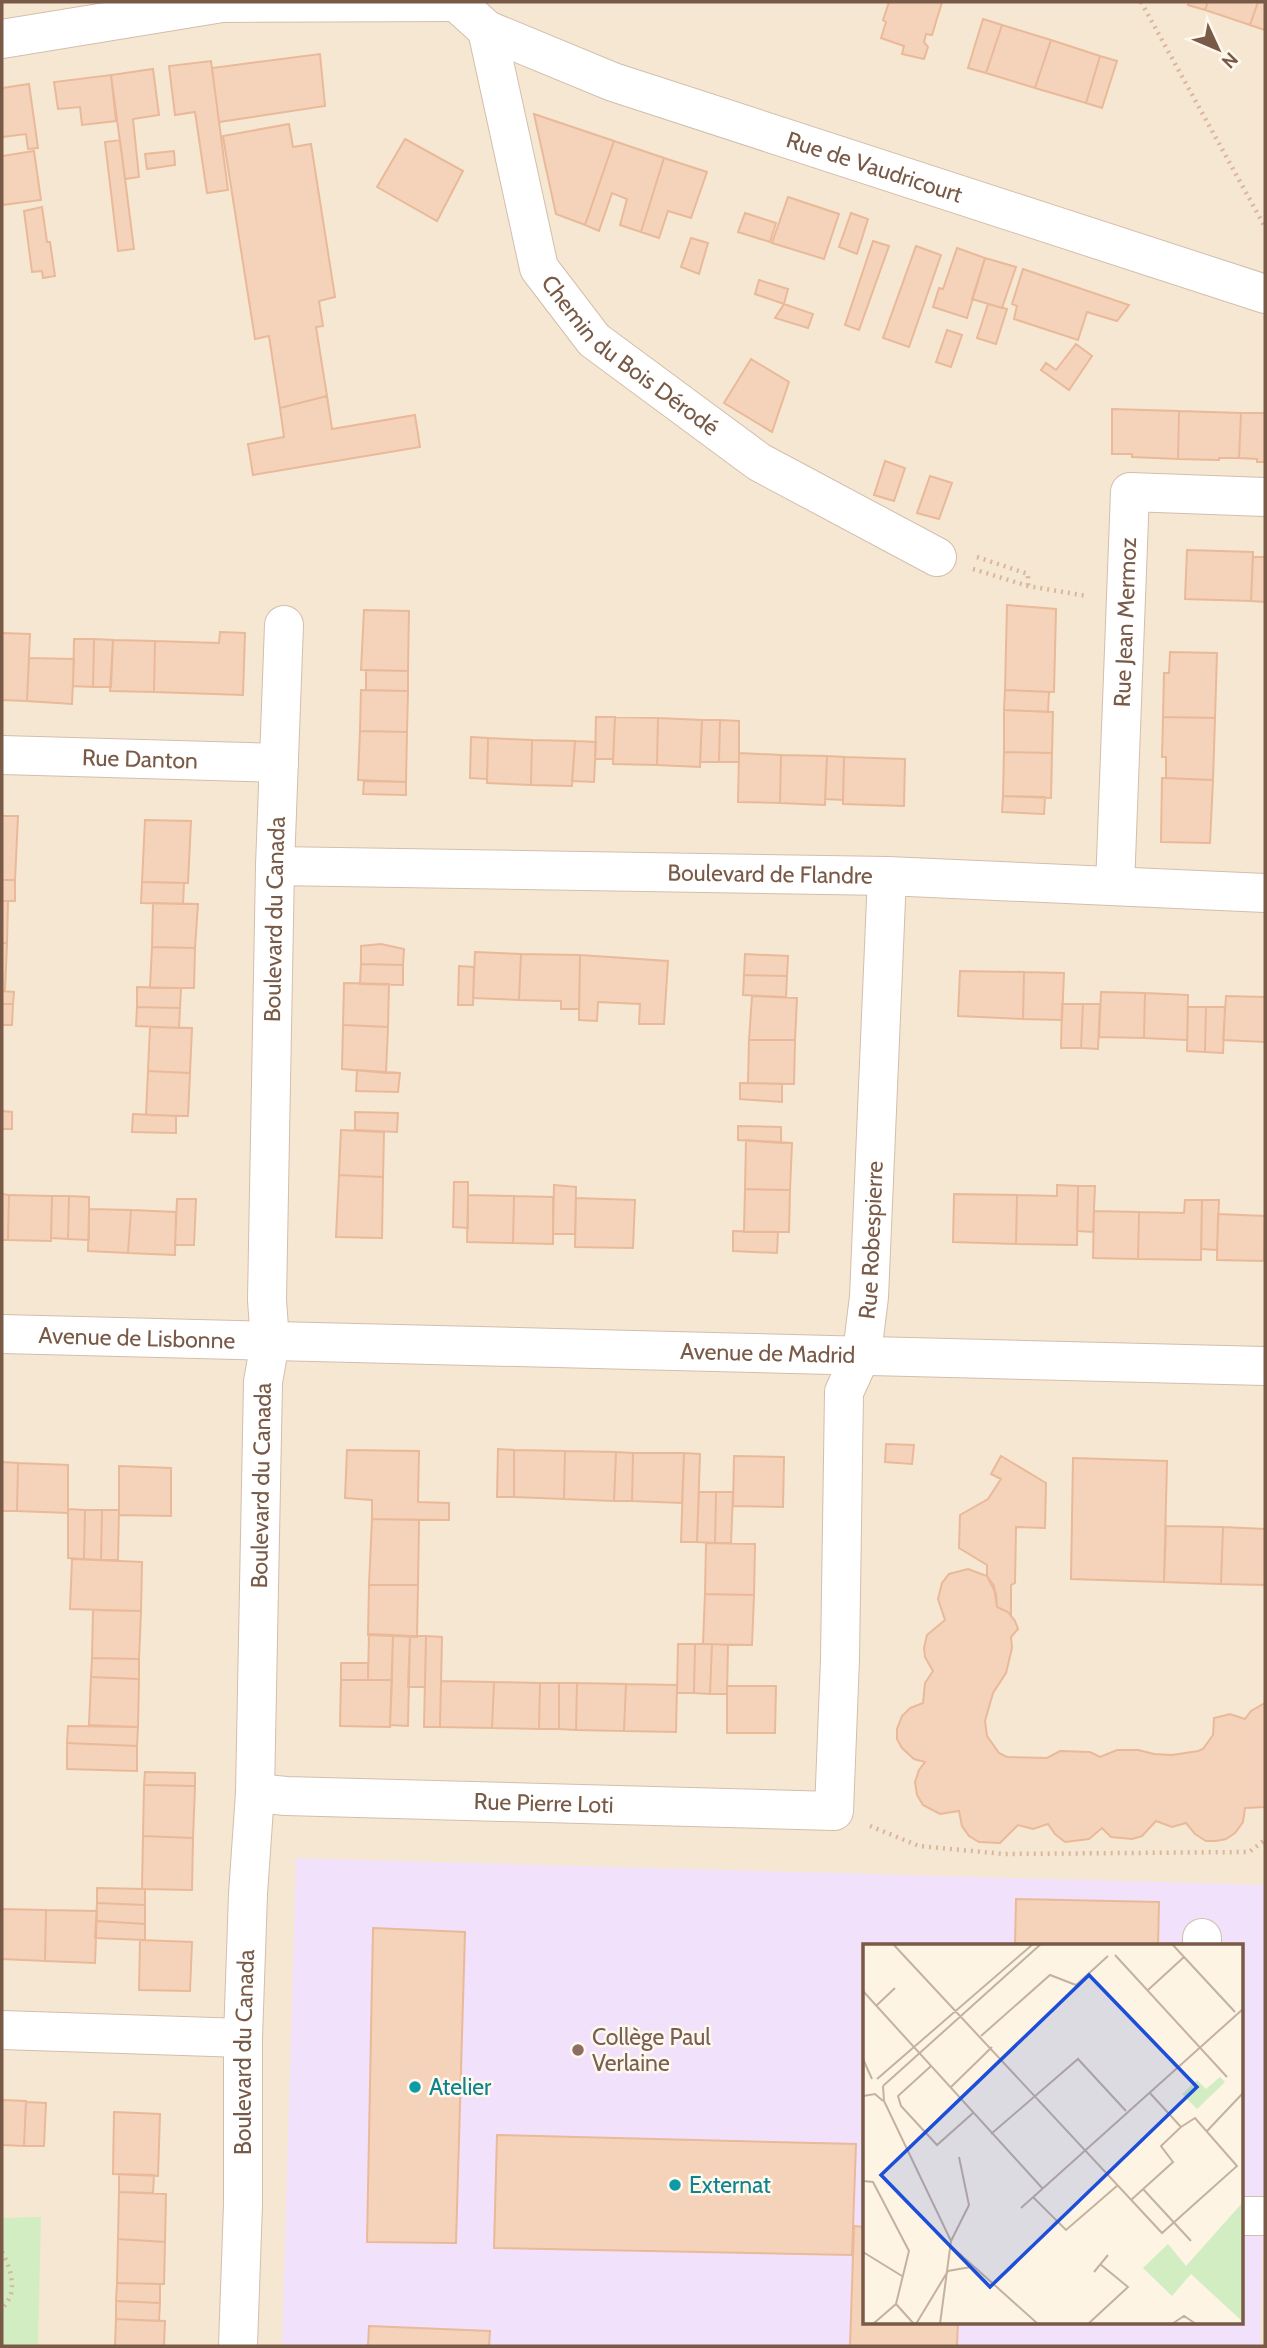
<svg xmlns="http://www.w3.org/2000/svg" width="1267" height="2348" viewBox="0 0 1267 2348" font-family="Cabin,sans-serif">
  <rect width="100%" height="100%" fill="#fef4e4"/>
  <path fill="#f6e7d2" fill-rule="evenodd" d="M2,2H1265V2346H2ZM864,1946H1241V2322H864Z"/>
  <path fill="#f2e1fa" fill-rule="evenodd" d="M296,1858L1265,1885V2154L1260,2346H282ZM864,1946H1241V2322H864Z"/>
  <path fill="#d2edc1" d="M41,2217L38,2346H2V2218Z"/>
  <path fill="#f5d3ba" stroke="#e9b999" stroke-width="2" d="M889,2H942L932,35L926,34L924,42L928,47L924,59L902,54L904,46L881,38L886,22L883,20Z
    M1189,2H1208L1205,10L1188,5Z
    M1208,2H1258L1250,25L1205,10Z
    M1258,2H1265V30L1250,25Z
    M983,19L1002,25L986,73L968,68Z
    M1002,25L1051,40L1035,88L986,73Z
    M1051,40L1100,56L1086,103L1035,88Z
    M320,54L325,106L219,122L212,68Z
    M1100,56L1117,61L1102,108L1086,103Z
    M211,61L228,190L207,193L195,112L175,115L169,66Z
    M153,69L159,115L133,119L139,177L125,179L111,75Z
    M111,75L116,121L82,125L80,107L58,109L54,82Z
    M29,84L38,148L28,149L26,134L2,137V88Z
    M534,114L614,141L585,225L556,214Z
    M289,124L293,147L311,144L335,297L319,301L323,326L316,327L327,396L280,408L269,336L255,339L223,136Z
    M405,139L463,171L437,221L377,187Z
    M120,140L134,249L118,251L105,142Z
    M614,141L664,158L641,232L620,225L627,199L612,193L599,231L585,225Z
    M34,151L41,200L2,205V156Z
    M174,151L175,165L147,169L145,154Z
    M664,158L707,172L691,218L668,211L659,238L641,232Z
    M788,197L839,214L824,259L772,243Z
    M42,207L47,242H50L55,276L43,278L42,271L32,272L24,211Z
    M745,213L776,223L770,242L738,232Z
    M851,213L868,219L857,254L839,247Z
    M691,238L708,243L699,274L681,267Z
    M873,241L889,246L859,330L845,325Z
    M916,246L941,255L909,347L883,338Z
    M957,248L985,258L967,318L933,307L939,288L943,289Z
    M985,258L1016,267L1002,308L972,299Z
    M1023,269L1129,305L1117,321L1087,312L1078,340L1014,319L1017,306L1012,304Z
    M759,280L788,289L784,304L755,294Z
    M784,304L813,314L808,328L775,318Z
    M988,304L1007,309L996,344L977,338Z
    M947,330L962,335L951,367L936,362Z
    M1076,344L1092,356L1069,390L1041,370L1046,363L1056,370Z
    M751,359L789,382L772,432L724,403Z
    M327,396L332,429L415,415L420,447L253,475L248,444L284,437L280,408Z
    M1112,409L1179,411L1178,459L1132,457V454H1112Z
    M1179,411L1241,413L1239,458H1219V460L1178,459Z
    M1241,413H1265V462H1257V459L1239,458Z
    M885,461L905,468L894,501L874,495Z
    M930,476L952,483L939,519L917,513Z
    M1187,550L1253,552L1251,601L1185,599Z
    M1253,557H1265V602L1251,601Z
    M1007,605L1056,609L1054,692L1005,690Z
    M364,610L409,611L408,671L361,670Z
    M220,632L245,633L243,695L154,692L155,641L219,643Z
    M2,633L30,634L27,701L2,700Z
    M74,639H94L93,687L73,686Z
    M94,639L113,640L111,687H93Z
    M113,640L155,641L154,692L110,691Z
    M1170,652L1217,653L1215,718L1163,717L1164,673H1169Z
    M29,658L74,659L72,704L27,701Z
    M366,670L408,671V691L366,690Z
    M361,690L408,691L407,732L360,731Z
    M1005,690L1049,692L1048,712L1004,710Z
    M1004,710L1053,712L1052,753L1004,752Z
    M596,717H615L613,759H595Z
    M615,717L658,718L657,765L613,764Z
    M1163,717L1215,718L1213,780L1166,778V757H1162Z
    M658,718L702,720L700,767L657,765Z
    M702,720H720L719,762H700Z
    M720,720L739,721V762H719Z
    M360,731L407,732L406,782L358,780Z
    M471,737L488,738L487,779L470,778Z
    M488,738L532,740L531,785L487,783Z
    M532,740L575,741L572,786L531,785Z
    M575,741L596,742L594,782L572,781Z
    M1004,752L1052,753L1051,798L1003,796Z
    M739,753L781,755L780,803L738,802Z
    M781,755L827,756L825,805L780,803Z
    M827,756L844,757L843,800L825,799Z
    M844,757L905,759L904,806L843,804Z
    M1162,778L1213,780L1210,843L1161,842Z
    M364,781L406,782V795L363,794Z
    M1003,796L1045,797L1044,814L1002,812Z
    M2,816H18L15,880H2Z
    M145,820L191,821L188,883L142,882Z
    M2,880H15V901H2Z
    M142,882L184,883L183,904L141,903Z
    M2,901H8L7,943H2Z
    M153,903L198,904L195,948L152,947Z
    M2,943H7L5,991H2Z
    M381,944L404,949L403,965L361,964V946Z
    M152,947L195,948L194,988H150Z
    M475,952L521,954L519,1000L473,998Z
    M521,954L580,955L579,1009H561V1001L519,1000Z
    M745,954L788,956L787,976L744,975Z
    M580,955L668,961L664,1024H639L640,1004L598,1002L597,1021L579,1020Z
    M361,964L403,965V985L360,984Z
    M459,966L474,967L473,1005H458Z
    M960,971L1024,972L1023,1019L958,1016Z
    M1024,972L1064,973L1062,1020L1023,1019Z
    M744,975L787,976L786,997L743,995Z
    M344,983L389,984L388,1027L343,1025Z
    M137,987L181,988L180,1008L137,1007Z
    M2,991L14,992L13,1004H2Z
    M1101,992L1145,993L1144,1038L1099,1037Z
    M1145,993L1188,995L1187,1040L1144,1038Z
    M752,996L797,998L795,1040H749Z
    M1226,996L1265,997V1042L1223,1040Z
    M2,1004H13L12,1025H2Z
    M1062,1004H1083L1081,1048H1061Z
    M1083,1004H1100L1098,1049L1081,1048Z
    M137,1007L180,1008L179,1028L136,1026Z
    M1188,1007H1206L1205,1052L1187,1051Z
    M1206,1007H1225L1223,1053L1205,1052Z
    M343,1025L388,1027L386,1073L342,1069Z
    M150,1027L192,1028L190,1073L148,1071Z
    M749,1040H795L794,1084L748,1083Z
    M357,1070L400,1073L398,1092L356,1091Z
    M148,1071L190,1073L188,1116L146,1115Z
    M740,1083L782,1084V1102L740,1099Z
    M2,1111L12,1112V1129H2Z
    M355,1112L398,1113L397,1132L355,1130Z
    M133,1114L176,1116V1133L132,1132Z
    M738,1126L781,1127V1143L738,1140Z
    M341,1130L384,1132L383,1177L339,1175Z
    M746,1140L792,1143L790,1190L745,1189Z
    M339,1175L383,1177L382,1238L336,1237Z
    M454,1182H468V1228L453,1227Z
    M554,1185L576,1187L575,1234H553Z
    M1057,1185L1078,1186L1077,1245L1016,1244L1017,1195L1057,1196Z
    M1078,1186H1095L1093,1232L1077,1231Z
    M745,1189L790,1190L789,1232H744Z
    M2,1194L9,1195L8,1240H2Z
    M954,1194L1017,1195L1016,1244L953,1242Z
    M9,1195L52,1196L51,1241L8,1240Z
    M468,1195L514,1196L513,1243L467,1242Z
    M52,1196H69L68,1239L51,1238Z
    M69,1196L89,1197V1240L68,1239Z
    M514,1196L553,1197V1244L513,1243Z
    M576,1198L635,1200L633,1248L575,1247Z
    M177,1199H196L194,1245H175Z
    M1185,1200H1202L1201,1260L1138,1259L1139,1212L1184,1213Z
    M1202,1200H1219L1217,1250L1201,1249Z
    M89,1209L131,1210L128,1253L88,1251Z
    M131,1210L176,1212L175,1255L128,1253Z
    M1094,1211L1139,1212L1138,1259L1093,1258Z
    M1218,1214L1265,1216L1264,1261L1217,1260Z
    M733,1231L778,1232L777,1253L733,1251Z
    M886,1444L914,1445L912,1464L885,1462Z
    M498,1449L514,1450V1497H497Z
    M347,1450L419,1451L418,1502L449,1503V1520L372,1519V1500L345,1498Z
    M514,1450L565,1451L564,1499L514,1497Z
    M565,1451L616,1452L614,1501L564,1499Z
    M616,1452L633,1453L632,1501H614Z
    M633,1453H684L682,1503L632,1501Z
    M684,1453L700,1454L697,1542H681Z
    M734,1456L784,1457L783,1507L733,1506Z
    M1001,1456L1046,1483L1045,1528L1016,1527L1015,1583L1011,1585V1616L1008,1612L997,1607L996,1594L987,1576V1565L959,1548L960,1515L988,1499L1001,1479L991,1474Z
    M1073,1458L1167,1461L1164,1582L1071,1579Z
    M2,1462L18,1463L17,1511H2Z
    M18,1463L68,1465V1513L17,1511Z
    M119,1466L171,1468V1516L119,1515Z
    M699,1492H716L715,1543L697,1542Z
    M716,1492H733L731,1543H715Z
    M68,1509L85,1510L84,1559L68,1558Z
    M85,1510H102L101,1560L84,1559Z
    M102,1510H119L118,1560H101Z
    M372,1519L419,1520L418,1585H369Z
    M1166,1526L1223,1527L1221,1584L1164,1582Z
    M1223,1527L1265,1529V1585L1221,1584Z
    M706,1543L755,1544L754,1595L705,1594Z
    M72,1559L142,1562L141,1611L70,1609Z
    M968,1569L987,1576L994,1586L997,1607L1008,1612L1015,1621L1018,1629L1011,1637L1012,1648L1006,1673L993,1693L985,1721L987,1736L999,1753L1007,1757L1047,1758L1060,1751L1090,1752L1100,1757L1117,1750H1138L1154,1754L1172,1755L1198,1751L1203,1749L1213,1735L1214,1718L1230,1714L1245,1719L1251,1711L1265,1703V1807L1245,1808L1243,1822L1235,1833L1226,1839L1216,1841H1206L1195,1834L1186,1823L1172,1827L1156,1821L1142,1836L1132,1839L1111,1837L1102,1828L1089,1839L1065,1842L1055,1834L1048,1824L1033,1829L1018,1825L1000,1843L979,1842L969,1836L962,1826L959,1811L940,1814L923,1805L917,1795L915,1782L919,1770L925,1762L914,1759L902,1748L897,1739V1729L902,1716L910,1708L923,1703L925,1683L933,1671L925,1657L924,1648L927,1635L945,1620L938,1599L942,1583L949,1574Z
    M369,1585H418L417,1637L368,1635Z
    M705,1594L754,1595L752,1645L703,1644Z
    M93,1610L141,1611L139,1659L92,1658Z
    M369,1634L393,1635L392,1680H368Z
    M393,1635L410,1636L408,1726L390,1725Z
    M410,1636H426L425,1687H408Z
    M426,1636L442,1637L440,1727H424Z
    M678,1644H695L694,1693H677Z
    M695,1644H712L710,1694L694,1693Z
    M712,1644L728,1645L727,1694H710Z
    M92,1658L139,1659V1679L91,1677Z
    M341,1663H368V1680H341Z
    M91,1677L139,1679L138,1727L89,1725Z
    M341,1680H392L390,1727L340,1726Z
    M441,1681L494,1682L492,1728L440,1727Z
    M494,1682L540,1683L539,1729L492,1728Z
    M540,1683H559V1729H539Z
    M559,1683H577L576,1730L559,1729Z
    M577,1683L626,1684L624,1731L576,1730Z
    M626,1684L677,1685L676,1732L624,1731Z
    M727,1686H776L775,1733H727Z
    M68,1726L138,1727L137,1746L67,1743Z
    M67,1743L137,1746V1771L67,1769Z
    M145,1772L195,1773V1786L144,1785Z
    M144,1785L195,1786L193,1838L143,1836Z
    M143,1836L193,1838L192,1890L142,1889Z
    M97,1888L145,1889V1905L97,1903Z
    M1016,1899L1159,1902L1158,1946H1015Z
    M97,1903L145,1905V1924L96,1921Z
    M2,1909L46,1910L45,1961L2,1959Z
    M46,1910L97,1911L95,1963L45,1961Z
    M96,1921L145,1924V1940L95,1938Z
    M373,1928L465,1932L456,2243L367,2242Z
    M140,1940L192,1942L190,1991L139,1990Z
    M2,2100L26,2101L24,2146L2,2145Z
    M26,2102L46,2103L44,2146H24Z
    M114,2112L160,2114L158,2176L113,2174Z
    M497,2135L856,2144L852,2255L494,2248Z
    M119,2174L154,2175L153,2193L119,2192Z
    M119,2192L166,2194L165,2242L118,2239Z
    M854,2226L864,2227V2322H958L957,2346H850Z
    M118,2239L165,2242L164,2284L117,2283Z
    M117,2283L160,2284V2303L116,2301Z
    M116,2301L160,2303L159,2321L116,2319Z
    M116,2319L165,2321L164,2346H115Z
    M369,2326L490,2331L489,2346H368Z"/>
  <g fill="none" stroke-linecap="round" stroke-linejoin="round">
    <g stroke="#d3beac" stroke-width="40">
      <g id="minor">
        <path id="s1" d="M456,2L487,30L613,82L1265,294"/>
        <path id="s2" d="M487,30L539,268L594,340L759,462L937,557"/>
        <path d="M2,39L222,3L457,2"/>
        <path id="s3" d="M2,755L279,763"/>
        <path id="s4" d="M275,866L887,876L1265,893"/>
        <path id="s5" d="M1115,886L1130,492L1265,497"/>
        <path id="s6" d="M2,1334C423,1347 844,1353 1265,1366"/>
        <path id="s7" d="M255,1793L286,1796L834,1811L840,1659L844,1392L862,1353L869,1297L887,876"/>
        <path d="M1202,1946V1938"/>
        <path d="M2,2030L243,2038"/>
        <path d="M1241,2216H1265"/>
        <path id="s8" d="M238,2346L243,2204V2038L248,1894L255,1793L263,1382L270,1342L267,1300L275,866L284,625"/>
      </g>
    </g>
    <path stroke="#dbb69c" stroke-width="4.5" stroke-dasharray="2 5" stroke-linecap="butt" d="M1141,2L1265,227
      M977,557L1028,574V586
      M973,569L1028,586L1087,596
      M870,1826L919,1846L1004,1854L1249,1852L1265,1840
      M2,2252C11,2269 19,2293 2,2308"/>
    <use href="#minor" stroke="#fff" stroke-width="38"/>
  </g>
  <circle fill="#8d6e63" stroke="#fff8ec" stroke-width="2.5" cx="578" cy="2050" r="7"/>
  <g fill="#0f9aa8" stroke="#fff8ec" stroke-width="2.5">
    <circle cx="415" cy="2087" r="7"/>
    <circle cx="675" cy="2185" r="7"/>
  </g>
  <g text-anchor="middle" stroke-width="5" stroke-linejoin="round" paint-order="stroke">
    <g font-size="23" fill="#795a47" stroke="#fff8ec">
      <text dy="8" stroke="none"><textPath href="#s1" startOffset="453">Rue de Vaudricourt</textPath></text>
      <text dy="8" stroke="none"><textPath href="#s2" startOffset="371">Chemin du Bois Dérodé</textPath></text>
      <text dy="8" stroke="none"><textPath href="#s5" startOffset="264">Rue Jean Mermoz</textPath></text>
      <text dy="8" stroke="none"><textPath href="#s3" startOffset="138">Rue Danton</textPath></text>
      <text dy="8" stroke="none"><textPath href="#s4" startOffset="495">Boulevard de Flandre</textPath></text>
      <text dy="8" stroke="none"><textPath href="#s8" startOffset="1428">Boulevard du Canada</textPath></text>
      <text dy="8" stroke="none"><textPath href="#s7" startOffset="1155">Rue Robespierre</textPath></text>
      <text dy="8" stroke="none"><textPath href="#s6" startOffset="135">Avenue de Lisbonne</textPath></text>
      <text dy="8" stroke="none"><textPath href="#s6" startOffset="766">Avenue de Madrid</textPath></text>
      <text dy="8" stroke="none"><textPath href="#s8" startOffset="861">Boulevard du Canada</textPath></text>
      <text dy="8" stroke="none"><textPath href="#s7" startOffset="289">Rue Pierre Loti</textPath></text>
      <text dy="8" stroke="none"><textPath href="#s8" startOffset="294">Boulevard du Canada</textPath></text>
    </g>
    <g font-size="23" fill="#785e54" stroke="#fff8ec" text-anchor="start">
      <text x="592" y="2045">Collège Paul<tspan x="592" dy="26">Verlaine</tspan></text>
    </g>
    <g font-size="23" fill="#0d838f" stroke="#fff8ec" text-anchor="start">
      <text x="429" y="2095">Atelier</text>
      <text x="689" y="2193">Externat</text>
    </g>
  </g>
  <g transform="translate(863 1944)">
    <rect width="380" height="380" fill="#fef4e4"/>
    <path d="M357,133L362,138L334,165L319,150L334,136L343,145ZM380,258V378L328,330L309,352L280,324L305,300L323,322Z" fill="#d2edc1"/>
    <path fill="none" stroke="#c5b1a0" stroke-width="2" d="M30,0L299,289L374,222L332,174L318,183M309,0L372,68M252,11L364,133M285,46L321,13M0,47L180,245M13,62L32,44M118,92L187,31L213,41L245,12M0,115L9,135M68,122L35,152L38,162L74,201L110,169M14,135L170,0M20,142L21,157L88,297L77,380M20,142L178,0M87,144L129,103M0,152L12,150L20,157M344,187L380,149M128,190L215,115L263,167M0,237L10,238L46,307L33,360M280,245L328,297M170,253L203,286L255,241M268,256L310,218L298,202L318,183L286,148M158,264L380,65M88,297L106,261L96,213M88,302L175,380M0,308L39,332M231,328L245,311M10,380L33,360L51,380M53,380L85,327L108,323M225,380L265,343L237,320M309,380L321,372L333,380"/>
    <path fill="#1d4ed8" fill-opacity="0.15" stroke="#1d4ed8" stroke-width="3.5" d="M226,31L334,143L127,343L18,231Z"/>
    <rect width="380" height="380" fill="none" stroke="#795a47" stroke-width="3.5"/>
  </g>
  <rect width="1267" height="2348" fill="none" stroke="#795a47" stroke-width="7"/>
  <g transform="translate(1218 49) rotate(134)" stroke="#fff8ec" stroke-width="5" paint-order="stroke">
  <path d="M0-5L12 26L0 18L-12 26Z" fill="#795a47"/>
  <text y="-10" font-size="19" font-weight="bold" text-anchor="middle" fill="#795a47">N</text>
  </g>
</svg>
